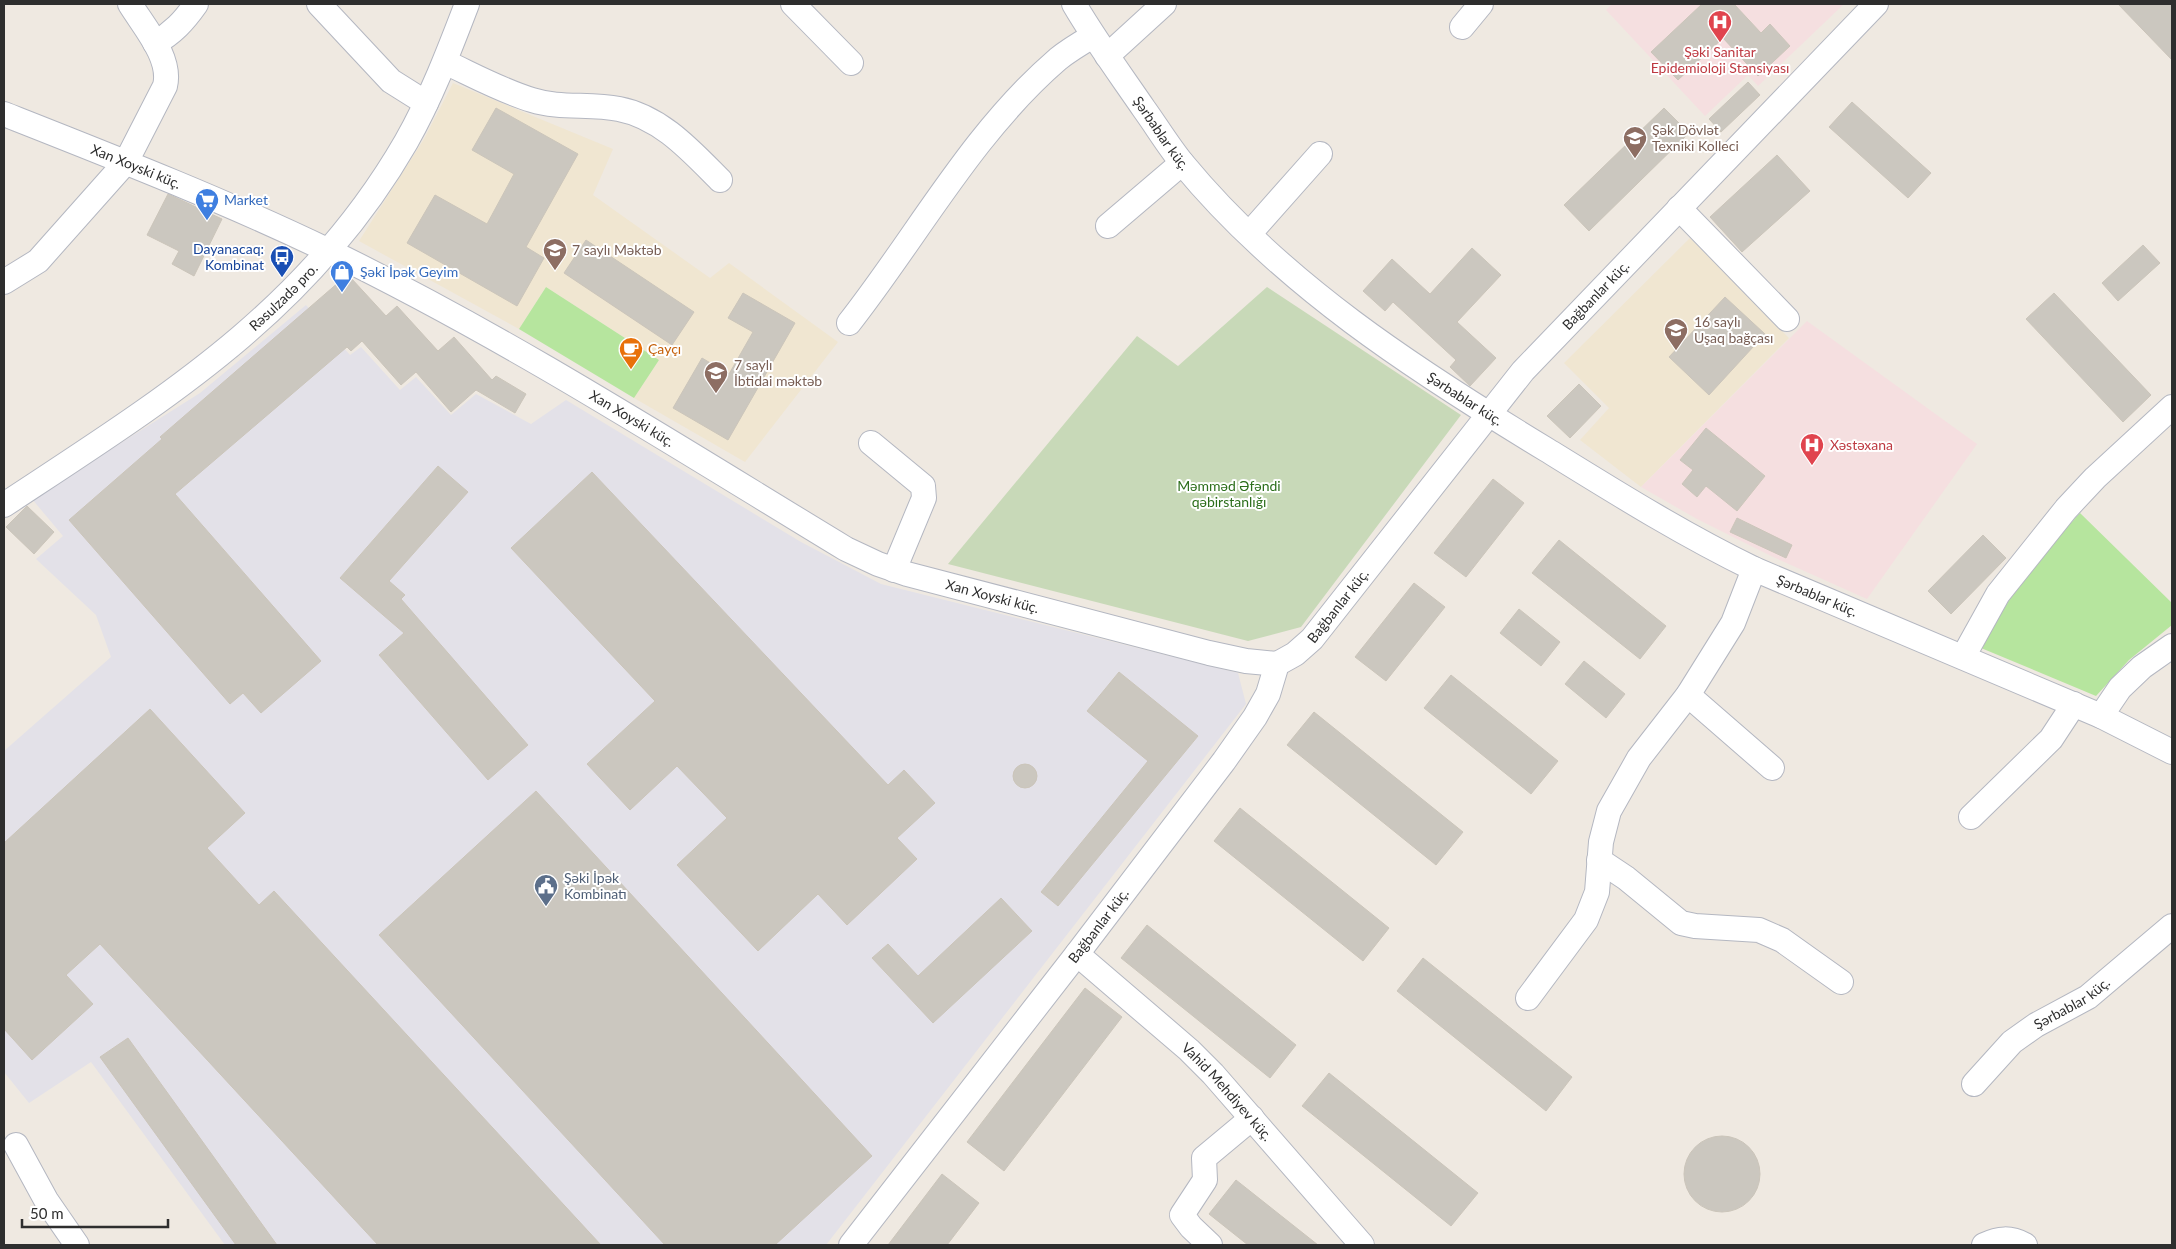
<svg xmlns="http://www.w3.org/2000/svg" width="2176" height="1249" viewBox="0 0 2176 1249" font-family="Lato,sans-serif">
  <rect width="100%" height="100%" fill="#efe9e1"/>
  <path fill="#e3e1e8" d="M306,305L350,355L361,347L400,390L416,377L451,415L476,394L531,424L566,400L801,542L881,584L1238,673L1246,704L826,1245H225L91,1062L29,1103L4,1072V751L111,657L96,615L36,559L63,536L32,499L200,393Z"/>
  <path fill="#f0e6d1" d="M453,83L613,149L593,195L710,278L729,263L838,342L745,462L634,398L659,360L546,287L519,329L359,241L424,139Z
    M1690,238L1789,338L1641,487L1580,440L1609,408L1564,363Z"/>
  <path fill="#f5dfe0" d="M1612,4H1844L1758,86L1748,75L1705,116L1606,10Z
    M1807,321L1977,444L1867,599L1771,556L1697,519L1641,487Z"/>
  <path fill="#b6e59e" d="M546,287L659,360L634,398L519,329Z
    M2080,513L2172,603V625L2129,660L2096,696L1981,648L2012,595L2046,550Z"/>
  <path fill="#c8d9b8" d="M1267,287L1461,415L1301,627L1248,641L948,564L1137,336L1178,366Z"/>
  <path fill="#cbc7bf" stroke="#cbc5ba" d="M1702,4H1734L1761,33L1770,24L1790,46L1758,76L1723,38L1678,80L1651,52Z
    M2118,4H2172V60Z
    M1748,82L1760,95L1721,132L1709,119Z
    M1852,102L1931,173L1908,198L1829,127Z
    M496,108L578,154L526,247L544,258L517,306L407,243L435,195L487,224L514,174L472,150Z
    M1664,108L1689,133L1589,231L1564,205Z
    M1777,155L1810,191L1742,252L1710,217Z
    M168,194L222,219L194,276L172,264L179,251L147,235Z
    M586,240L694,312L672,345L564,273Z
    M2143,245L2160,263L2118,301L2102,283Z
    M1472,248L1501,275L1457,322L1496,358L1470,386L1450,367L1456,360L1393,302L1385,311L1363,291L1392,259L1430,294Z
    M347,275L351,278L386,316L397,306L438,351L454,337L492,380L496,376L526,394L515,413L476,390L451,412L416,372L401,385L362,341L351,351L347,347L175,494L321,661L261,713L243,693L230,704L69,520L162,439L160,437Z
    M743,293L795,323L728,440L673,408L702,358L729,374L753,332L728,318Z
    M2054,293L2151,395L2123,422L2026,319Z
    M1725,297L1765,334L1709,395L1669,357Z
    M1579,384L1601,406L1570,438L1547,416Z
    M1706,428L1765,476L1737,511L1706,486L1697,497L1682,484L1693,470L1680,460Z
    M438,466L468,492L389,581L405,595L401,599L528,745L488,780L379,655L404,633L340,578Z
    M592,472L888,785L904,770L935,803L897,838L917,859L847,925L818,894L758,951L677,865L727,818L677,766L630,810L587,764L655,701L511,548Z
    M1493,479L1524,503L1466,577L1434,553Z
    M27,506L54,532L34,554L6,527Z
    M1737,518L1792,545L1786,558L1730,532Z
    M1983,535L2006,558L1951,614L1928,591Z
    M1559,540L1666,626L1640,659L1532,573Z
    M1414,583L1445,607L1386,681L1355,657Z
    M1519,609L1560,642L1541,666L1500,633Z
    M1584,661L1625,694L1606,718L1565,684Z
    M1119,672L1198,736L1058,906L1041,892L1148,761L1087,711Z
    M1451,675L1558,761L1531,794L1424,708Z
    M150,709L245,813L207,848L259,905L274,891L601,1245H378L100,944L66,975L93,1004L32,1060L4,1029V843Z
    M1314,712L1463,832L1436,865L1287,745Z
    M1013 776a12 12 0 1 1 24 0a12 12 0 1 1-24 0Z
    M536,791L872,1156L775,1245H665L379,935Z
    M1240,808L1389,928L1363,961L1214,841Z
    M1001,898L1032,931L933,1023L872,958L888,944L918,976Z
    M1147,925L1296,1045L1270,1078L1121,958Z
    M1423,958L1572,1077L1546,1111L1397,991Z
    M1085,988L1122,1017L1004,1171L967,1142Z
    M128,1038L277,1245H236L100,1057Z
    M1329,1073L1478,1193L1451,1226L1302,1106Z
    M1684 1174a38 38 0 1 1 76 0a38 38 0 1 1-76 0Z
    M942,1174L979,1203L947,1245H888Z
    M1236,1180L1318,1245H1248L1209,1214Z"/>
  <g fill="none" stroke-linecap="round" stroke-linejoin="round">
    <g stroke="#b4b7c1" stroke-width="26">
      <g id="minor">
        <path d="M319,4L391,81L426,103"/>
        <path d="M793,4L851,63"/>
        <path id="s1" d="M1074,4C1095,40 1120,74 1144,109C1157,127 1169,147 1183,164C1282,284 1415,370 1547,450C1615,492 1682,534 1754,569L2101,716L2172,752"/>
        <path d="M1462,27L1481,4"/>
        <path d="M155,43C173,33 184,21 196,4"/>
        <path d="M1107,56L1164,4"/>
        <path d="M445,62C473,75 502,91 532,100C560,109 590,103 619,109C661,117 691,151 720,180"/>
        <path id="s2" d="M4,114C113,157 223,200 329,251C508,338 676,446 846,549L878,564L907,574L1209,653L1246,661L1277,664"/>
        <path d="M1679,208L1787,319"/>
        <path d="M1108,226L1182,163"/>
        <path d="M1250,233L1320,154"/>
        <path d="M4,282L38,261L126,162L165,86C172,58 144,27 130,4"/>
        <path d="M849,323C918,235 972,133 1058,59C1069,50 1081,43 1093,36"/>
        <path d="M871,443L923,486L924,498L894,570"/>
        <path id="s3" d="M4,505C163,400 308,312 406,142C431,98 449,51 467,4"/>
        <path d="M1963,657L1998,594L2066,509L2095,478L2172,407"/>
        <path d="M1688,695L1772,768"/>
        <path d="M2101,716L2120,688L2142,667L2172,646"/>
        <path d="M1971,817L2051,739L2074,704"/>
        <path d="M1599,860L1626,878L1681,923L1695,926L1759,930L1782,940L1841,982"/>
        <path id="s4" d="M1077,954L1189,1050L1213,1074L1362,1245"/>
        <path d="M1528,998L1586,920L1597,892L1601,842L1609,811L1639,758L1688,695L1733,623L1754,569"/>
        <path id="s5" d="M1974,1084L2012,1042L2036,1025L2088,997L2172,926"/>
        <path d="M16,1145L46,1200L77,1245"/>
        <path id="s6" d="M851,1245L1077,954L1224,761L1255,717L1268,694L1277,664L1295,654L1312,639L1523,371L1876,4"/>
        <path d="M1210,1245L1191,1227L1182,1215L1205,1180L1204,1158L1252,1118"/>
        <path d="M1984,1245C1999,1238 2010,1237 2025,1245"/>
      </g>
    </g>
    <use href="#minor" stroke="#fff" stroke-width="24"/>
  </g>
  <defs>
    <g id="hospital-pin" transform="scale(1.25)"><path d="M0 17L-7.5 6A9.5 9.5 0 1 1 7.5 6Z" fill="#e0444e" stroke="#fff"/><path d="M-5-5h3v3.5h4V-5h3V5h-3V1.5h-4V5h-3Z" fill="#fff"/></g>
    <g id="university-pin" transform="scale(1.25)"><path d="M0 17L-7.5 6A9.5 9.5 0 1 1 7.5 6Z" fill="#8d6e63" stroke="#fff"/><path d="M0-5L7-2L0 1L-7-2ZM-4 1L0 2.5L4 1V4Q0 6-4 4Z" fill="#fff"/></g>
    <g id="supermarket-pin" transform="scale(1.25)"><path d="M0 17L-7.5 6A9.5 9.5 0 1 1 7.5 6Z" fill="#3f7fe0" stroke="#fff"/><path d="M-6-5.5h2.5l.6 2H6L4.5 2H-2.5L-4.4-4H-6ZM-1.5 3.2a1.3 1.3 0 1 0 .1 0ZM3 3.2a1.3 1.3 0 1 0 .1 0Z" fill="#fff"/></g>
    <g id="school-pin" transform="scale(1.25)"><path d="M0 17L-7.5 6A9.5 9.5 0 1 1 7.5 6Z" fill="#8d6e63" stroke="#fff"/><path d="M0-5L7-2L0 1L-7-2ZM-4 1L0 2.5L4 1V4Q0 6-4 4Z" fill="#fff"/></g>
    <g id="bus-pin" transform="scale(1.25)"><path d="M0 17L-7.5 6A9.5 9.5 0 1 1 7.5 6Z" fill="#1a4fb4" stroke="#fff"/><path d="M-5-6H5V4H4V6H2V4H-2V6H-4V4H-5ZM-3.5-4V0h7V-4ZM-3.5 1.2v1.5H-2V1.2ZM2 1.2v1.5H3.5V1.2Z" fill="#fff"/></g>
    <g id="shop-pin" transform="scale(1.25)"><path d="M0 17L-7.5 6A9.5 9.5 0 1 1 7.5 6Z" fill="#3f7fe0" stroke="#fff"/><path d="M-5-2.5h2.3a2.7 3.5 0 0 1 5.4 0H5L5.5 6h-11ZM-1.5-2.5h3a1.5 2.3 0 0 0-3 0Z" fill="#fff"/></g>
    <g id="cafe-pin" transform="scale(1.25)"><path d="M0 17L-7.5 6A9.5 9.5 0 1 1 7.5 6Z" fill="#e8710a" stroke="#fff"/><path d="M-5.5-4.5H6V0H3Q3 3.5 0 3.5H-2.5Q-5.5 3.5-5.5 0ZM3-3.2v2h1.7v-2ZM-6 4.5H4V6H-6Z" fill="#fff"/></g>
    <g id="civic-pin" transform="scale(1.25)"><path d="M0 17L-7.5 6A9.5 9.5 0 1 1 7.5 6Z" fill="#5c6f8a" stroke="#fff"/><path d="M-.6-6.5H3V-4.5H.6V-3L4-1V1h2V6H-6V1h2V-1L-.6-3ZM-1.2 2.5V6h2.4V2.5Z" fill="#fff"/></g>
  </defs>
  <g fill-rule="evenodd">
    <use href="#hospital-pin" x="1720" y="22"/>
    <use href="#university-pin" x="1635" y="138"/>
    <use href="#supermarket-pin" x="207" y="200"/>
    <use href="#school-pin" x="555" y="250"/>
    <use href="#bus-pin" x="282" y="257"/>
    <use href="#shop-pin" x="342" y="272"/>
    <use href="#school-pin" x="1676" y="330"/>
    <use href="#cafe-pin" x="631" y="349"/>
    <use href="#school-pin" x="716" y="373"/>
    <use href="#hospital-pin" x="1812" y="445"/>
    <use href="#civic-pin" x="546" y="886"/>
  </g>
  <g text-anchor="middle" stroke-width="4" stroke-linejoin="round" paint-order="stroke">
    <g font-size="14" fill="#be3a42" stroke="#fff">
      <text x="1720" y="57">Şəki Sanitar<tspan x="1720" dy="16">Epidemioloji Stansiyası</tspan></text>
      <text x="1830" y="450" text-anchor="start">Xəstəxana</text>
    </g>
    <g font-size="14" fill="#785e54" stroke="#fff" text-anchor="start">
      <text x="1652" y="135">Şək Dövlət<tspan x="1652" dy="16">Texniki Kolleci</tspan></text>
      <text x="572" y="255">7 saylı Məktəb</text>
      <text x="1694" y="327">16 saylı<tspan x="1694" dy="16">Uşaq bağçası</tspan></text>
      <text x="734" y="370">7 saylı<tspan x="734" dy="16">İbtidai məktəb</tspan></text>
    </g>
    <g font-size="14" fill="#2e2e2e" stroke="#fff">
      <text dy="5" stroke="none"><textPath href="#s1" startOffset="156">Şərbablar küç.</textPath></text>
      <text dy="5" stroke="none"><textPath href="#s2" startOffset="142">Xan Xoyski küç.</textPath></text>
      <text dy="5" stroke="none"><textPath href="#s6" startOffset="1212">Bağbanlar küç.</textPath></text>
      <text dy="5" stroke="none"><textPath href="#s3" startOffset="349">Rəsulzadə pro.</textPath></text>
      <text dy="5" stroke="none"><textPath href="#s1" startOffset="562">Şərbablar küç.</textPath></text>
      <text dy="5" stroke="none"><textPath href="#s2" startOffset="699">Xan Xoyski küç.</textPath></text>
      <text dy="5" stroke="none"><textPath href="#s1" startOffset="966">Şərbablar küç.</textPath></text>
      <text dy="5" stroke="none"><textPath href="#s2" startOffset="1104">Xan Xoyski küç.</textPath></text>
      <text dy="5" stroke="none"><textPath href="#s6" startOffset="808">Bağbanlar küç.</textPath></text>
      <text dy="5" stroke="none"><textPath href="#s6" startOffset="404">Bağbanlar küç.</textPath></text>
      <text dy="5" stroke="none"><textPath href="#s5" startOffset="128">Şərbablar küç.</textPath></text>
      <text dy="5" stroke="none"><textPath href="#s4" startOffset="204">Vahid Mehdiyev küç.</textPath></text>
    </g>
    <g font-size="14" fill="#366cbe" stroke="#fff" text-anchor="start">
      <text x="224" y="205">Market</text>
      <text x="360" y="277">Şəki İpək Geyim</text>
    </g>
    <g font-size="14" fill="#164399" stroke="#fff" text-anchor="end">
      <text x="264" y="254">Dayanacaq:<tspan x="264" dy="16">Kombinat</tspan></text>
    </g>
    <g font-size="14" fill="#c56008" stroke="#fff" text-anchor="start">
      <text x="648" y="354">Çayçı</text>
    </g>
    <g font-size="14" fill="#2c6e1b" stroke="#fff">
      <text x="1229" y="491">Məmməd Əfəndi<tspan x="1229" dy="16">qəbirstanlığı</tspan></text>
    </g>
    <g font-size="14" fill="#4e5e75" stroke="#fff" text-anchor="start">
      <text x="564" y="883">Şəki İpək<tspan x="564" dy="16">Kombinatı</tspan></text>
    </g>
  </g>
  <rect width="2176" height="1249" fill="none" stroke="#2e2e2e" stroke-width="10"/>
  <path d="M22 1219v8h146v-8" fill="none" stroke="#2e2e2e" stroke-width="2.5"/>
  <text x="30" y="1219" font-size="15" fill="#2e2e2e" stroke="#ffffff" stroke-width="4" paint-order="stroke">50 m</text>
</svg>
